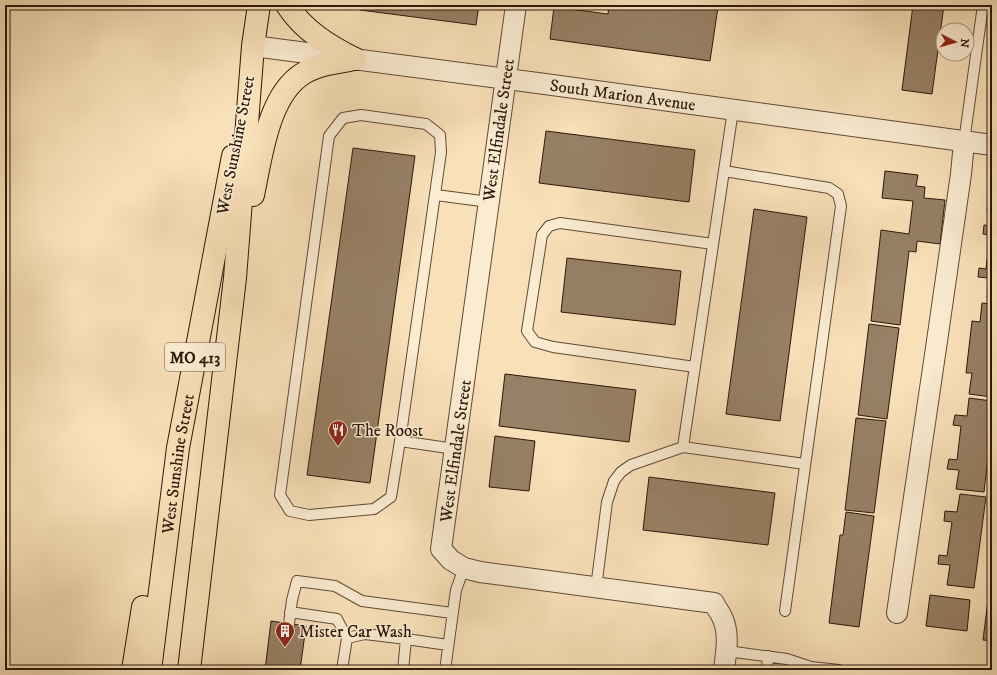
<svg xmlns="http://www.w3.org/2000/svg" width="997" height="675" viewBox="0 0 997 675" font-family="'IM FELL DW Pica',serif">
  <rect width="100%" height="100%" fill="#f8e0b8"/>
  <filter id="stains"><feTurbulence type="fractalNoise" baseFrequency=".005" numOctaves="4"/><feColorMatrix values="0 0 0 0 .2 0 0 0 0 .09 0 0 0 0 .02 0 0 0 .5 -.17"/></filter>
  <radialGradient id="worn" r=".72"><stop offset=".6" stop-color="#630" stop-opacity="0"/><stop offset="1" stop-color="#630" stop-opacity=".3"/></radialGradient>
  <path fill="#978065" stroke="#2d180b" d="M361,5H479L476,25L360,10Z
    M609,5H705L718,7L710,61L550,39L554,7L608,14Z
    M913,5H944L932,94L902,90Z
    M546,131L695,150L689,202L539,183Z
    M353,148L415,156L370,483L307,475Z
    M885,171L918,175L916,186L925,187L924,198L945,200L940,244L917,241L916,252L909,251L900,325L871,321L881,230L909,234L913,201L882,198Z
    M990,186H992V210H987Z
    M754,209L807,217L780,421L726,414Z
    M984,225L992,226V299L987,298L989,278L978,277L979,268L986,269L990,235L983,234Z
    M567,258L681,271L675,325L561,312Z
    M982,303L992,304V397L969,394L972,373H966L972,321L980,322Z
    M869,324L899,328L887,419L858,415Z
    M505,374L636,390L629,442L499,426Z
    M969,398L992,401V423L984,492L956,489L959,470L947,469L949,459L957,460L961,426L953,425L955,415L967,416Z
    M856,418L886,421L874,513L845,510Z
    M495,436L535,441L529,491L489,487Z
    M649,477L775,493L768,545L643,530Z
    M960,494L986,497L974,588L947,585L950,565L938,564L939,555L947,556L952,522L944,521L945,511L957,512Z
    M846,512L874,516L859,627L829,623L840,535H843Z
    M992,568V641L983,640Z
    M930,595L970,600L967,631L926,626Z
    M271,621L306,626L300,670H265Z"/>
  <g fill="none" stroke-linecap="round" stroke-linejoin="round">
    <g stroke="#604a36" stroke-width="12">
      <path id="service" d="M964,142L983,5
        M724,171L829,188L838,194L841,206L785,611
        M436,195L489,202
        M695,367L553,347L535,342L527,331L542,235L549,226L560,223L713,244
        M400,441L441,152L440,135L426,124L361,115L343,118L329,136L280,495L290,511L309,515L374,509L391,497L400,441L455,449
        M683,447L805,464
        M596,588L607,502L614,481L621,472L631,465L683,447L733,110
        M290,612L337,619L347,638
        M289,624L292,600L297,581L335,586L362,601L452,613
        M727,651L787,659L811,667L814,670
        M811,667L839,670
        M342,670L347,638L365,634L406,639
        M403,670L406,639L448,645
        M445,670L456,590L464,568
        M767,670L768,656"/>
    </g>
    <g stroke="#604a36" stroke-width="22">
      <g id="minor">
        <path d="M516,5L441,549L451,560L464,568L480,572L714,603C716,608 720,612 722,617C730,633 726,653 724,670"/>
        <path id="s1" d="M253,46L545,84L992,145"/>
        <path d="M897,613L937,341L961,174L964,142"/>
      </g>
    </g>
    <g stroke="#2d180b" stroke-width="24">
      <g id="primary">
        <path d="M287,5C303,30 329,46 355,59"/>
        <path d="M253,195C261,158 268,94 304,73C319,64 338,62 355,59"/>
        <path d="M133,670L143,607"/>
        <path id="s2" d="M150,670L178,448L233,156"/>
        <path d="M189,670L235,278L253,46L259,5"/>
      </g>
    </g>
    <use href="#service" stroke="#faebd1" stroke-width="10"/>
    <use href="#minor" stroke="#faebd1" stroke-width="20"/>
    <use href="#primary" stroke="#f8e0b8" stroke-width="22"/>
  </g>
  <defs>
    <g id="restaurant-pin" transform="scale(1)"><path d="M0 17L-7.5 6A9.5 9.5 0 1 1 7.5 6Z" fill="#8f2418" stroke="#faebd1"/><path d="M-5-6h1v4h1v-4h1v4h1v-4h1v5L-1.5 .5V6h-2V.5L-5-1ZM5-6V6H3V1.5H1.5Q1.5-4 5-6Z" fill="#fff"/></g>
    <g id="building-pin" transform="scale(1)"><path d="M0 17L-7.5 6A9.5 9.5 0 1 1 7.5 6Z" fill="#8f2418" stroke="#faebd1"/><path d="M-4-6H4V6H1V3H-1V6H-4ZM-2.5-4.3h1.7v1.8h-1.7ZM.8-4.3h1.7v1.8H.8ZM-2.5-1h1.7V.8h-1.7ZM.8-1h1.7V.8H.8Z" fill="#fff"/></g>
  </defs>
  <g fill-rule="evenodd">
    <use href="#restaurant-pin" x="338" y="430"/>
    <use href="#building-pin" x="285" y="631"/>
  </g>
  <g text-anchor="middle" stroke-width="3" stroke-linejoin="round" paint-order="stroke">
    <rect fill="#faebd1" stroke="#6a5746" stroke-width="1" x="165" y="343" width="60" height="28" rx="3"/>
    <g font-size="16" font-weight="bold" fill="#2d180b">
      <text x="195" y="363">MO 413</text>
    </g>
    <g font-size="17" fill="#2d180b" stroke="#faebd1">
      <text dy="6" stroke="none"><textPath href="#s1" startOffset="373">South Marion Avenue</textPath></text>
      <text transform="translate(498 130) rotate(-82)" y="6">West Elfindale Street</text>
      <text transform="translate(235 145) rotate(-79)" y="6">West Sunshine Street</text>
      <text transform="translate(455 451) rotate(-82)" y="6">West Elfindale Street</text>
      <text dy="6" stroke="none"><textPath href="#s2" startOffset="208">West Sunshine Street</textPath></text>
    </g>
    <g font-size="17" fill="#2d180b" stroke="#faebd1" text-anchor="start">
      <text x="352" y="436">The Roost</text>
      <text x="299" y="637">Mister Car Wash</text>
    </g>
  </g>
  <rect width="997" height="675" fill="none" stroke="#f8e0b8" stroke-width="20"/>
  <rect x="6" y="6" width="985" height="663" fill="none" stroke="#2d180b" stroke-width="2"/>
  <rect x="10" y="10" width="977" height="655" fill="none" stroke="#2d180b"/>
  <g transform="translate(955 42) rotate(96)"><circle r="19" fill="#faebd1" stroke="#a89782"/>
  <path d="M0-3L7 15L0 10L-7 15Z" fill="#8f2418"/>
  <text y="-6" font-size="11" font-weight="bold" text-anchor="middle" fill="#2d180b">N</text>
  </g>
  <rect width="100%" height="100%" filter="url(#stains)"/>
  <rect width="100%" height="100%" fill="url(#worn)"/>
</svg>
